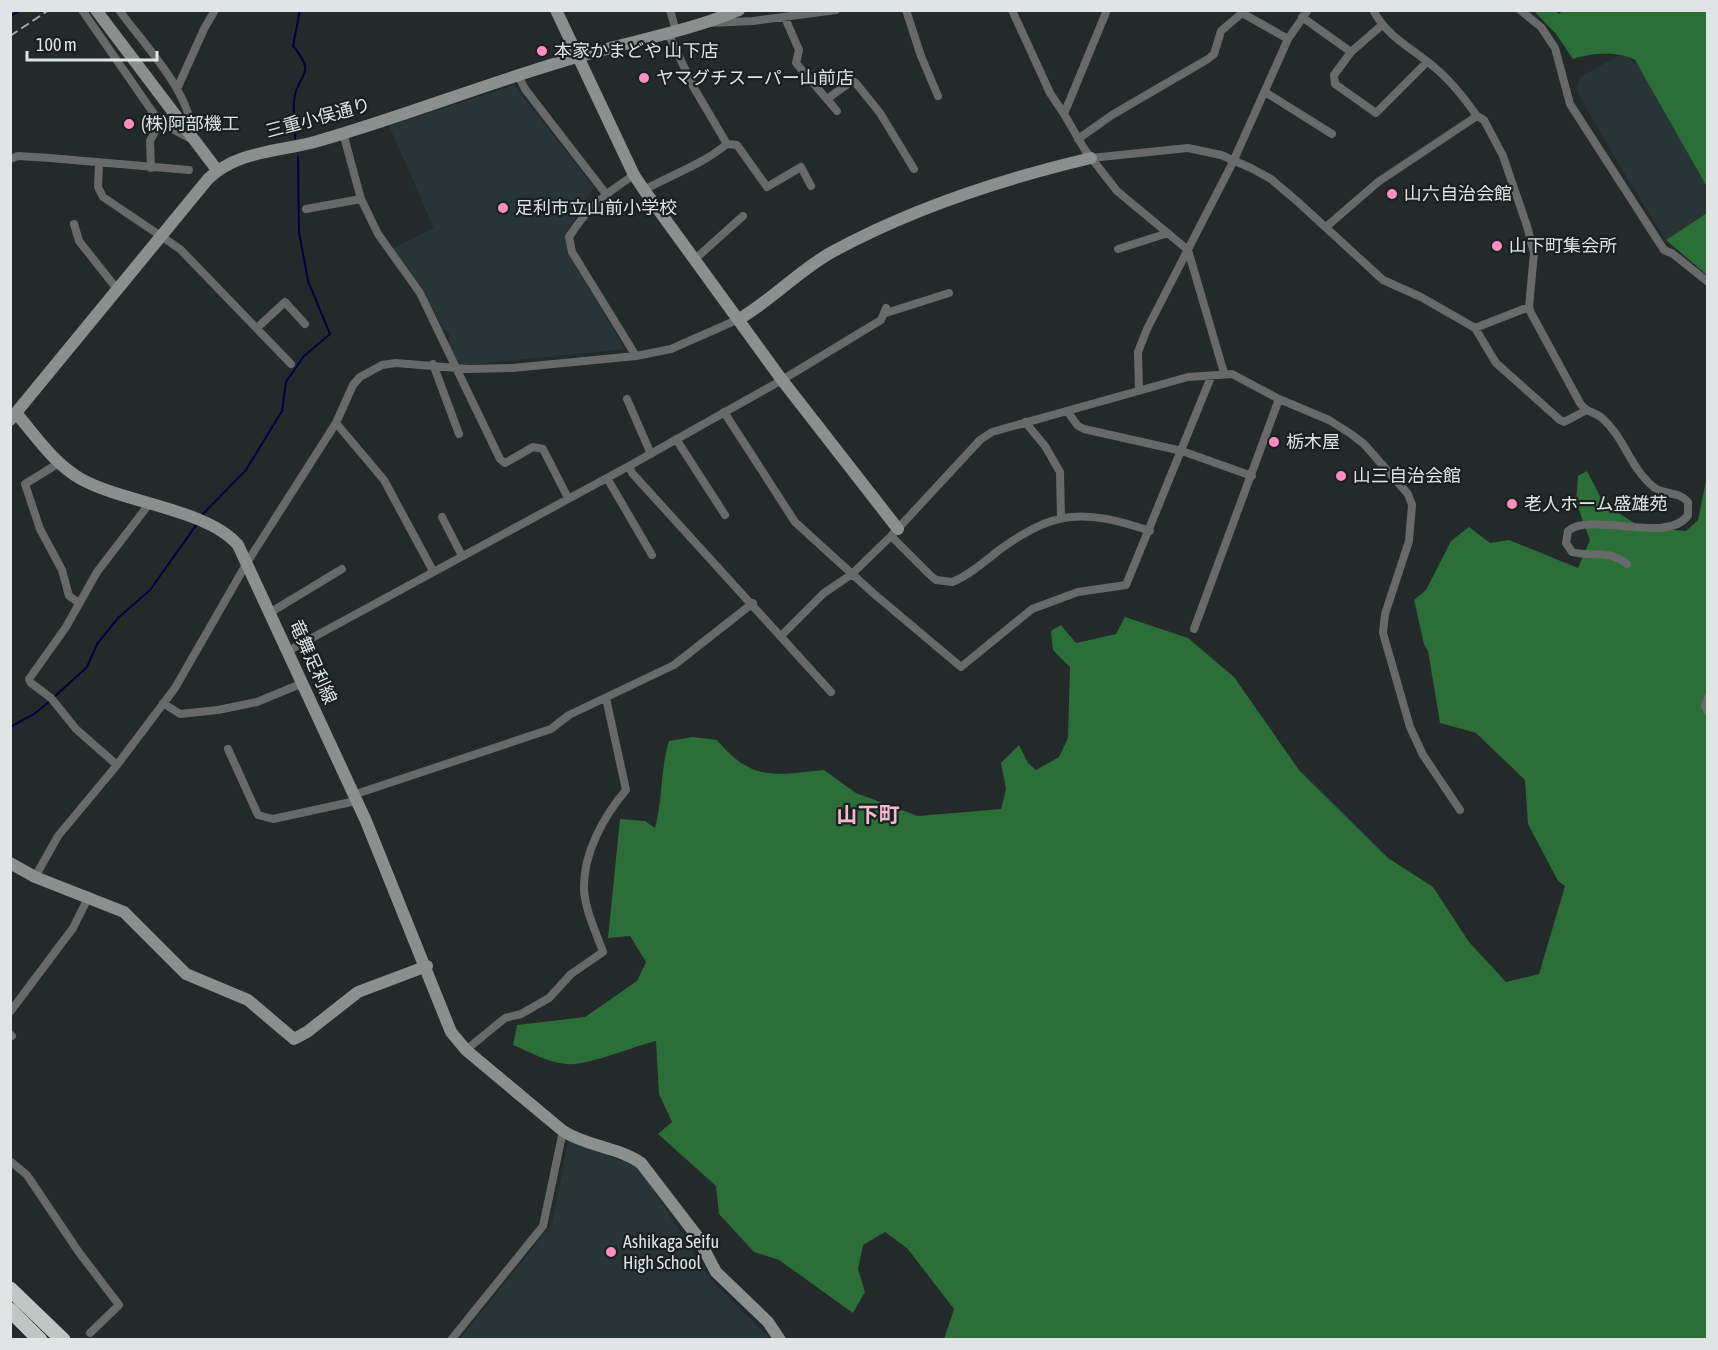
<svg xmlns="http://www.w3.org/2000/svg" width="1718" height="1350" viewBox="0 0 1718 1350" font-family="'Asap Condensed','Noto Sans JP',sans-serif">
  <rect width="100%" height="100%" fill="#242929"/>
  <path fill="#283537" d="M1625,55L1642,69L1707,187V213L1666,240L1627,178L1580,97L1577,88L1580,77L1616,57Z
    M514,85L594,187L567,232L569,254L625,349L468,365L458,363L450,348L449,332L443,329L423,291L392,249L434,228L389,126Z
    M568,1141L639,1167L711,1280L768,1336L769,1340H459L552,1224Z"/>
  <path fill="#2b6e37" d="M1564,10L1707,11V187L1635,60C1617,51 1591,53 1573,59L1556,34L1534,11H1555L1559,14Z
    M1707,213V275L1666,240Z
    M1587,471L1604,504L1641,527L1686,531L1698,520L1707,476V1339H944L954,1309L907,1248L885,1232L863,1245L858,1269L865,1292L853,1313L779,1260L754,1252L719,1214L716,1186L658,1134L672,1122L659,1094L656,1041C634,1046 585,1067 566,1064C547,1062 530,1052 513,1045L517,1025L585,1017L637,981L646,962L630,936L608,938L620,819L645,821L655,828C663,798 660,771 669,741L693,737L717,740C752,782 774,775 824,770L856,793L918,816L1001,809L1006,789L1001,763L1019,745L1028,763L1036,770L1059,757L1068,738L1070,667L1053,650L1051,631L1061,625L1076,643L1116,634L1125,617L1188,638L1234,677L1299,770L1388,858L1433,887L1469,942L1506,982L1539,974L1565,886L1558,881L1528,824L1525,780L1476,733L1440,723L1428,651L1424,644L1414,600L1426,590L1451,541L1469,527L1490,543L1509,540L1578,568L1590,540L1576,502L1578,476Z"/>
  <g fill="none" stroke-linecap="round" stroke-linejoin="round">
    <path stroke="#01033f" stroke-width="2" d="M10,17L20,10
      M295,139C295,126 293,113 294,101C296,73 319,77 293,46L300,10
      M201,516L246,470L282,411L286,382L304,356L330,334L308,281L299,232L298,157
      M53,698L87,667L97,644L118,618L150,590L197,524
      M10,727L34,714L49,702"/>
    <path stroke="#676a69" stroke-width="8" d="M82,10L154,114L172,129L193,140C193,94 145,46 119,10
      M670,10L676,31
      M906,10L921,56L938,96
      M1012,10L1050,93L1064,114
      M1107,10L1064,114L1085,150L1117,191L1188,250L1224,373
      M1373,10C1387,37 1412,48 1434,67C1449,79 1465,99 1477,116L1484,120L1503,156L1527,226L1534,253L1529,307L1531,313L1580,403C1586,413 1594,411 1602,418C1625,438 1630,469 1655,488C1665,495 1679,491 1688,502V515C1669,545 1591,511 1568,531L1566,543L1572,552C1594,558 1606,548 1627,564
      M1520,10L1541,27L1555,48L1570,104L1664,250L1673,254L1708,282
      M1302,17L1351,52
      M785,18L799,50L796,63L837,111
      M709,23L753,21L836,10
      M1382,25L1351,52L1334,75L1335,84L1376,113L1427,62
      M518,75L525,89L606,194
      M177,89L204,29L215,10
      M1265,92L1332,134
      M827,99L852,81L855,82L880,113L914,169
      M343,133L361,199L378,234L420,293L500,459L505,463L533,447L543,449L568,498
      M1078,139L1112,115L1208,59L1214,54L1221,31L1242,13L1288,39
      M727,144L737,145L767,187L801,167L811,186
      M1091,158L1188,148L1221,155L1251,168L1271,179L1298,202L1383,280L1421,297L1475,328L1496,363L1560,420L1564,422L1585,411
      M10,159L18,156L50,158L189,170
      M99,163L98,187L103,197L180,249L291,364
      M151,168L150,141L161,120
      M634,175C605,194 588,207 569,237L572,252L636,356
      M644,190C671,175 703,164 727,144L694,88L668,33
      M306,209L361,199
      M74,224L79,241L117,289
      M1326,227L1378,182L1477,116
      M1118,249L1168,233
      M695,259L743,216
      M886,313L949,293
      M258,327L285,302L305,324
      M1475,328L1529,307
      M433,364L459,434
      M1139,391L1138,352L1147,329L1232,164L1288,39L1308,10
      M627,399L651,454
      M1067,411L1078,426L1084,429L1182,451L1252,476
      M724,412L795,522L873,593L961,667L1032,609L1078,592L1126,585L1211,377
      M1025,422L1045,446L1060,472L1061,518
      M336,423L384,480L433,571
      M676,439L725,515
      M59,463L25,484L40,529L62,570L69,596L78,602
      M629,466L632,473L831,692
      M607,478L652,555
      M442,517L462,556
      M891,536L930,575L936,580L952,582C968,576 984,562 998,551C1055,509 1084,509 1150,531
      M271,612L342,569
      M1194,629L1279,399
      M781,636L824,593L852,574L891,536L980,440L992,432L1188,377L1232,374L1279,399L1329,420L1351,434L1364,444L1408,494L1412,505L1409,541L1385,614L1383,633L1410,727L1423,755L1460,810
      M288,651L629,466L782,380L881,320L886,308
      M1708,697L1705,706L1708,712
      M163,703L180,714L218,710L257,702L303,683
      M228,749L258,815L273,819L356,801
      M117,765L76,729L51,698L31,683L29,679L66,627L97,572L149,504
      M353,795L551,729L569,715L674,665L753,603
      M35,877L58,836L117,765L175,688L248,561L336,423L353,385L360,377L382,365L396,363L469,369L512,368L636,356L671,349L739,319
      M10,1012L73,928L89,896
      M10,1034L12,1036
      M466,1050L505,1018L521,1014L549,998L571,974L603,952C596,932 585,910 584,889C583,853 604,816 626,790L606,698
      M10,1161L27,1175L78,1251L119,1305L90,1333
      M451,1340L543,1226L563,1131"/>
    <path stroke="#8b8f8e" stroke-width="12" d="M96,10L217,170
      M556,10L634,175L644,190L782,380L898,529
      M739,319C772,300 798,271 832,252C913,208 1002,179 1091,158
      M16,413C35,435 54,464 81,479C124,503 207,509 238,545L366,821L451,1032L466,1050L563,1131C588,1147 618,1147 641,1163L697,1236L716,1272L768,1322L780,1340
      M10,420L208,179C238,150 280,152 318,141C405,116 490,82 577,57C631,41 687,32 739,10
      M10,863L35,877L124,912L186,974L248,1000L294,1039L307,1032L358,992L427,966"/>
    <path stroke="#bfc6c4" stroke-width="15" d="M10,1289L63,1340
      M10,1310L40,1340"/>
    <path stroke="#a7abab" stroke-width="2" stroke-dasharray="9 4.5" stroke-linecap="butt" d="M10,36L49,10"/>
  </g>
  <g fill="#fe8ebe" stroke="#1a1f20" stroke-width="2">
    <circle cx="542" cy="51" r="6"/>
    <circle cx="644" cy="78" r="6"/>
    <circle cx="129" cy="124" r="6"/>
    <circle cx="1392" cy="194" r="6"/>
    <circle cx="503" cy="208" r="6"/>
    <circle cx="1497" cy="246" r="6"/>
    <circle cx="1274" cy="442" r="6"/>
    <circle cx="1341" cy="476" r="6"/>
    <circle cx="1512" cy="504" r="6"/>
    <circle cx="611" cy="1252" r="6"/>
  </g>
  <g text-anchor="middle" stroke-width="4.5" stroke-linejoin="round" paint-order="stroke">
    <g font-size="18" fill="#e0e4e4" stroke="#1a1f20" text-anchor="start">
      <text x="554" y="57">本家かまどや 山下店</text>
      <text x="656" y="84">ヤマグチスーパー山前店</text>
      <text x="141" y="130">(株)阿部機工</text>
      <text x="1404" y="200">山六自治会館</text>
      <text x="515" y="214">足利市立山前小学校</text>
      <text x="1509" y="252">山下町集会所</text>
      <text x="1286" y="448">栃木屋</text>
      <text x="1353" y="482">山三自治会館</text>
      <text x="1524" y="510">老人ホーム盛雄苑</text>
      <text x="623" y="1248">Ashikaga Seifu<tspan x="623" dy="21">High School</tspan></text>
    </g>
    <g font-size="18" fill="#e0e4e4" stroke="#1a1f20">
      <text transform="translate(318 118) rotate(-15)" y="6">三重小俣通り</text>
      <text transform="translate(313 662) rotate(66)" y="6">竜舞足利線</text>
    </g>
    <g font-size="21" font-weight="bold" fill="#f8b8d0" stroke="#1a1f20">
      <text x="868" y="822">山下町</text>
    </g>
  </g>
  <rect width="1718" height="1350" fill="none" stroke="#e0e4e4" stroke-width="24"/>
  <path d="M27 51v9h130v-9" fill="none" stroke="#e0e4e4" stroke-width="3"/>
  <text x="36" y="51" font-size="18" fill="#e0e4e4" stroke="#1a1f20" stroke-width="4.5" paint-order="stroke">100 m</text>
</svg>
